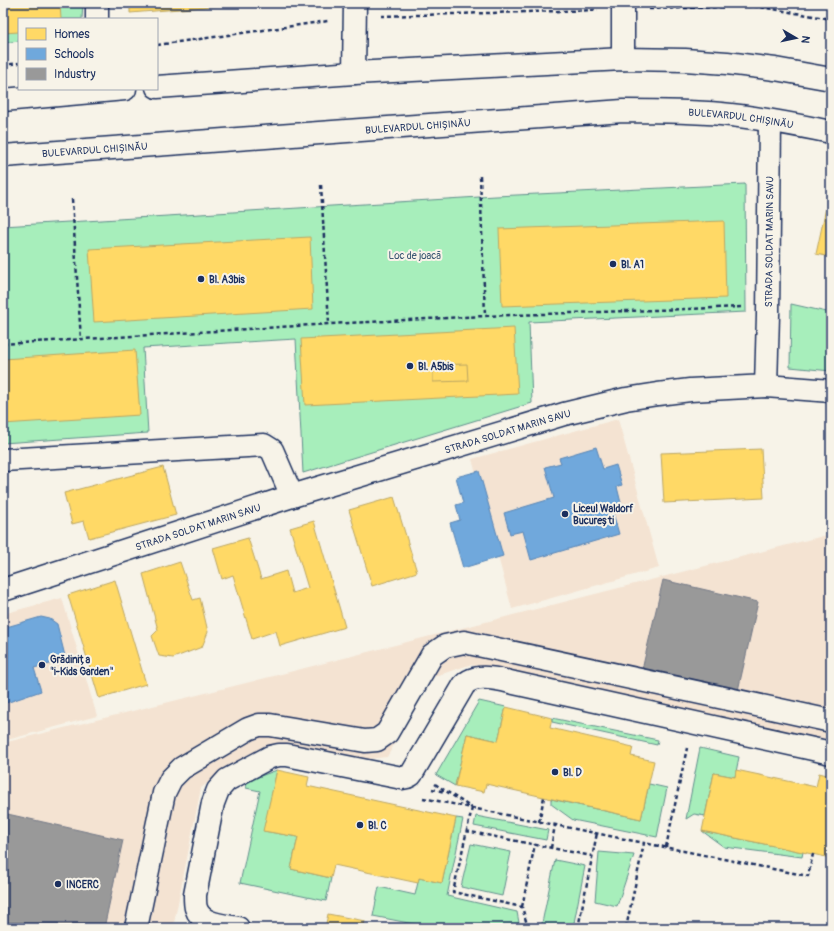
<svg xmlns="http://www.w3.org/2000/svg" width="834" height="931" viewBox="0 0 834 931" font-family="Pangolin,sans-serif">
  <rect width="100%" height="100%" fill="#f7f3e8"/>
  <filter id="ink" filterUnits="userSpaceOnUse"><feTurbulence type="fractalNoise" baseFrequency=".025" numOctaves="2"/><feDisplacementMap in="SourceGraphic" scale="8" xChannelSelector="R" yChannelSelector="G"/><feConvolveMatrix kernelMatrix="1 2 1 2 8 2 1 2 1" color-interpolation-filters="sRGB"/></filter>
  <g filter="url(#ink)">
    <path fill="#f4e3d2" d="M618,419L659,568L512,609L472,459Z
      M831,534V741L499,668L469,665L433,677L387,757L358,760L284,748L220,773L201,788L173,928H3V743L238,685Z
      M62,598L97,716L3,741V614Z"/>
    <path fill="#a7eebb" stroke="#618e8c" d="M3,3H83L82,19H19V41L3,43Z
      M745,184L746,312L529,322L532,403L303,473L296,339L143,348L148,433L3,443V226L496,196Z
      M791,304L831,313V371L790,367Z
      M479,701L506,707L498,741L467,734L455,786L436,775Z
      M552,718L658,740L657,745L552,722Z
      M700,748L739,757L735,777L714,773L705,816L694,814L686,819Z
      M277,770L264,831L298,837L291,869L331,878L326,901L240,883L260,791L246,788L247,781Z
      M649,784L667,788L657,837L573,820L551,804V799L641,819Z
      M476,816L548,830L546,840L474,826Z
      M456,818L463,819L447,896L517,912L520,928H434L373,916L379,887L415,895L419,878L442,883Z
      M702,831L803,852L802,857L724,847Z
      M471,844L511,852L502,896L461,887Z
      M599,852L634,855L617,906L595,901Z
      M555,860L585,866L573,928H541Z"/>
    <path fill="#ffd966" stroke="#bba664" d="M3,3H69L60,4L61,19H19V32L3,33Z
      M130,3H254L130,13Z
      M829,194H831V257L816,254Z
      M724,221L726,298L502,306L499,229Z
      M310,237L313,309L94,322L89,249Z
      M514,328L518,394L305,405L301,339Z
      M135,350L140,415L3,424V359Z
      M467,364L468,381L433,382V365Z
      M761,449L764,498L664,503L661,453Z
      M163,467L176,515L89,538L84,521L72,524L64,493Z
      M394,497L417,572L372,586L349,510Z
      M314,521L345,627L280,646L276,631L252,639L233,575L222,579L213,548L248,538L261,579L286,571L292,593L308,588L290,528Z
      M180,562L193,600L200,598L208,632L202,647L173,658L159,656L152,636L158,630L143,574Z
      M115,580L146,684L99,698L68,595Z
      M506,707L552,718L550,728L633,747L631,756L654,761L641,819L486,784L484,792L455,786L467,734L498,741Z
      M277,770L309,777L307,786L456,818L442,883L419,878L418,883L334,865L331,878L291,869L298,837L263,831Z
      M736,770L816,787L819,773L831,776V858L702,831L714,773L735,777Z
      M328,914L365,921L363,928H325Z"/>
    <path fill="#6fa8dc" stroke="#5684b6" d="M596,447L603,469L616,465L622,485L617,487L621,503L611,506L619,534L531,560L523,531L510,534L504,513L554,498L545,467L561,463L559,458Z
      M479,471L503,556L463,568L450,523L460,520L456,505L463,503L456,477Z
      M41,617L50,619L57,624L66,660L34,668L41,691L3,704V628Z"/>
    <path fill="#999" stroke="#737987" d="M663,580L758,602L737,695L641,674Z
      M3,813L123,840L104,928H3Z"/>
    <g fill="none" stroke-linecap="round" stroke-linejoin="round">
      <g stroke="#1b2f5e" stroke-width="25">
        <g id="minor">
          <path d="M97,3V19"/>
          <path d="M623,59V3"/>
          <path d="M354,73L355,3"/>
          <path d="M766,386L831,391"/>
          <path d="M3,460L264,445L272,450L292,496"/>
          <path id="s1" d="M3,590L292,496L564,414L626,399L658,394L690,390L766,386L768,315L770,121"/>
          <path d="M136,928L164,793L171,779L182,768L248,729L259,725H270L365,741L377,740L387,733L432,655L445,646L464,642L831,721"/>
          <path d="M238,928C224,925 201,925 196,908C195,905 195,899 195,895L213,803L218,790L227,780L270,757L279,755H287L402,778L407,777L411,775L464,685C466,683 467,682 469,681C481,674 502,680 514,683L831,753"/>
        </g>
      </g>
      <g stroke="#1b2f5e" stroke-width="25">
        <g id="major">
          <path d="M157,87L354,73L623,59L685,60L727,63L775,69L831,79"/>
          <path d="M3,100L125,89"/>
          <path id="s2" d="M3,156L623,111C656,111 689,111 721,114C758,117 795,125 831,132"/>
        </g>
      </g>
      <path stroke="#1b2f5e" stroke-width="2.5" stroke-dasharray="4 3" stroke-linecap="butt" d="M649,9L755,6L831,19
        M381,16L598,10
        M157,45L328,21
        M3,65L19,63
        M480,176L485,316
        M321,185L329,324
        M72,199L81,340
        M3,344L329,324L485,316L742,307
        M435,784L472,808
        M432,789L445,792
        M423,798L644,843
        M472,808L453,892L522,907L528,928
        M539,822L544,797
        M466,831L592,856
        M666,847L687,748
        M551,848L555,825
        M522,907L535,844
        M578,928L597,833
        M626,928L644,843L808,876L813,854"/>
      <use href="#minor" stroke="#f7f3e8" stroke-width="22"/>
      <use href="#major" stroke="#f7f3e8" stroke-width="22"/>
    </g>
  </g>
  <g fill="#1b2f5e" stroke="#f7f3e8" stroke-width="1.5">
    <circle cx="613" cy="264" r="4"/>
    <circle cx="201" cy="279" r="4"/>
    <circle cx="410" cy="366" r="4"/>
    <circle cx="565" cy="514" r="4"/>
    <circle cx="42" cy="665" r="4"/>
    <circle cx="555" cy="772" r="4"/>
    <circle cx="360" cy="825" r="4"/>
    <circle cx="58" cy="884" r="4"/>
  </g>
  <g text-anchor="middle" stroke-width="4" stroke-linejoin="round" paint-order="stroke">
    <g font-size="10" fill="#1b2f5e" stroke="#f7f3e8">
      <text dy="4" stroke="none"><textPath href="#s2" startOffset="740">BULEVARDUL CHIȘINĂU</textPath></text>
      <text dy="4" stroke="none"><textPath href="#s2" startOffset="416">BULEVARDUL CHIȘINĂU</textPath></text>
      <text dy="4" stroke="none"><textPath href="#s2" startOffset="92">BULEVARDUL CHIȘINĂU</textPath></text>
      <text dy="4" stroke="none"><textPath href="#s1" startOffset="937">STRADA SOLDAT MARIN SAVU</textPath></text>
      <text dy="4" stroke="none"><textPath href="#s1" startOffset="529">STRADA SOLDAT MARIN SAVU</textPath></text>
      <text dy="4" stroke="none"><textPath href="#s1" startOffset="205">STRADA SOLDAT MARIN SAVU</textPath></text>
    </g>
    <g font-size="10" fill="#375571" stroke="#f7f3e8">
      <text x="415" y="259">Loc de joacă</text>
    </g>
    <g font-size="10" font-weight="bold" fill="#1b2f5e" stroke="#f7f3e8" text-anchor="start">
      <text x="621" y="268">Bl. A1</text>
      <text x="209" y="283">Bl. A3bis</text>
      <text x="418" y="370">Bl. A5bis</text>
      <text x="573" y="512">Liceul Waldorf<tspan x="573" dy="12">București</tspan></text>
      <text x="50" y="663">Grădinița<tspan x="50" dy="12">"i-Kids Garden"</tspan></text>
      <text x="563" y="776">Bl. D</text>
      <text x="368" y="829">Bl. C</text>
      <text x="66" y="888">INCERC</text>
    </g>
  </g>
  <rect width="834" height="931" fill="none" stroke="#f7f3e8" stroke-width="16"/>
  <rect x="8" y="8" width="818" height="915" fill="none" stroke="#1b2f5e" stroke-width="1.5" filter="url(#ink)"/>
  <rect x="18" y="18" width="140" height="72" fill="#f7f3e8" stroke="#9fa5b1"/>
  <rect x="26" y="28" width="20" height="12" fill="#ffd966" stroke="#9fa5b1"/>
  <text x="54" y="38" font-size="12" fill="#1b2f5e">Homes</text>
  <rect x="26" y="48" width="20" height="12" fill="#6fa8dc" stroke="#9fa5b1"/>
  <text x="54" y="58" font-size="12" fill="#1b2f5e">Schools</text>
  <rect x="26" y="68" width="20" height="12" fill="#999999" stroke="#9fa5b1"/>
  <text x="54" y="78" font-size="12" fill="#1b2f5e">Industry</text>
  <g transform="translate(796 38) rotate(99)" stroke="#f7f3e8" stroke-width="3" paint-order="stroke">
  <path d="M0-3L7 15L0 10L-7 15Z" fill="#1b2f5e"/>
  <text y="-6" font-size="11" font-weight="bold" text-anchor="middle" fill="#1b2f5e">N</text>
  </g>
</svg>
